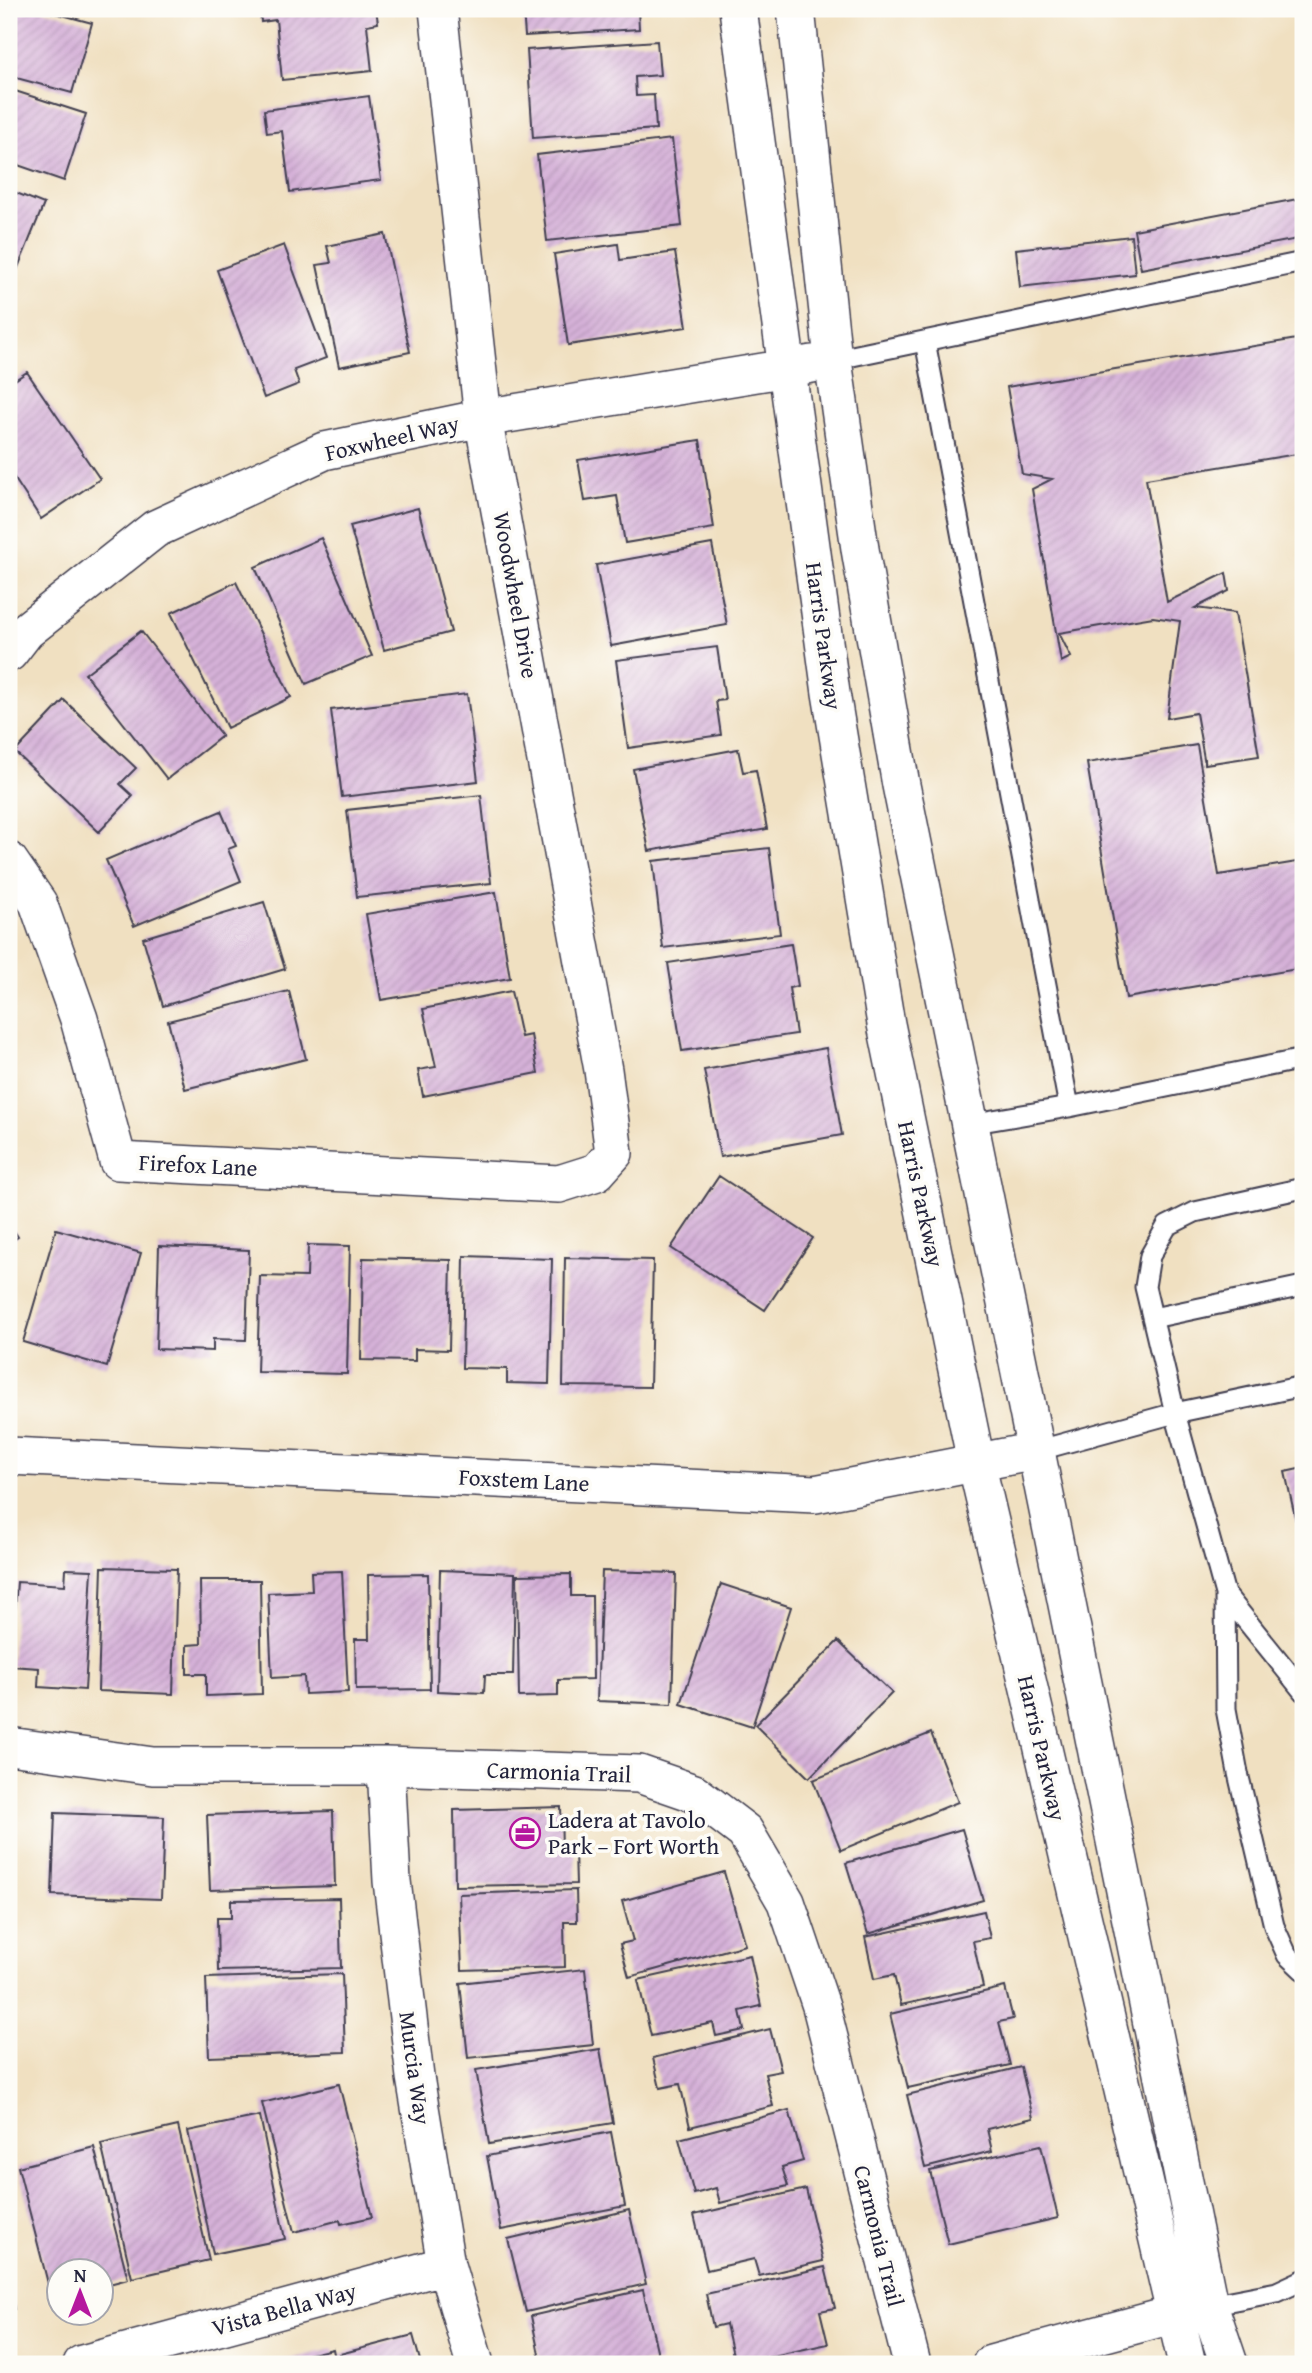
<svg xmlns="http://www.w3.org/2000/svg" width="1312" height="2373" viewBox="0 0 1312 2373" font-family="'Gentium Book Plus',serif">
  <defs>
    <pattern id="building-hatch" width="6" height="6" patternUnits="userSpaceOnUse" patternTransform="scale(1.75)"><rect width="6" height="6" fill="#d5b1d8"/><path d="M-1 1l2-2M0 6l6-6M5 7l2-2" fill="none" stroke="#b798ba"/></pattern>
  </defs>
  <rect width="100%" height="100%" fill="#fdfcf7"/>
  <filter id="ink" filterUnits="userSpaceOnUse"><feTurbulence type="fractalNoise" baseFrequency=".0143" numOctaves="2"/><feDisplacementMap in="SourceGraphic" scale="14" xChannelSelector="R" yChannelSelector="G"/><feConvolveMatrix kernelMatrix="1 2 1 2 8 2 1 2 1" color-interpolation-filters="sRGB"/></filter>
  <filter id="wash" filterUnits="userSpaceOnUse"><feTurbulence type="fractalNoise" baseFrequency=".00686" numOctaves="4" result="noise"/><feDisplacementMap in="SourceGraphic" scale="28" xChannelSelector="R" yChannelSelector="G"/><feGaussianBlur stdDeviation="1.57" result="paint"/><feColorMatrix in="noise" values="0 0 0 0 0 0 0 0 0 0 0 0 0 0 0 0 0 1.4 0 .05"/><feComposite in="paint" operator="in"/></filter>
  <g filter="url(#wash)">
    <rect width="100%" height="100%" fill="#f0e0c1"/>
    <g id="blocks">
      <path fill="url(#building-hatch)" d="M9,9H40L92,23L72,93L9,76Z
        M260,9H376L378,23L367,25L372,71L282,80L276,20L261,22Z
        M523,9H638L639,29L525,36Z
        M657,41L660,75L635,77L636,96L654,95L656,129L533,138L527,50Z
        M9,89L86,114L64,181L9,162Z
        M369,96L381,180L290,192L282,131L267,133L264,110Z
        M672,139L682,226L547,241L537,155Z
        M9,190L44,204L17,270L9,267Z
        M1303,198V238L1141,269L1134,230Z
        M385,234L410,352L339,367L317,265L331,263L327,246Z
        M1131,236L1135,274L1020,287L1016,249Z
        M618,244L620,260L675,252L687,327L568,345L554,254Z
        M284,245L326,358L294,370L299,384L264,398L217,270Z
        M1303,338V453L1146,479L1167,602L1226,573L1229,591L1195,608L1235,613L1259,756L1205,764L1196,713L1167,718L1180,621L1153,617L1059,633L1071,657L1061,662L1032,489L1052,479L1022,474L1007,387Z
        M27,372L100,479L41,519L9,470V384Z
        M700,440L714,528L625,543L617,496L585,501L578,460Z
        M418,508L451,632L384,650L350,526Z
        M321,538L372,656L306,684L255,567Z
        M712,544L727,625L611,646L596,565Z
        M236,582L291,697L227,728L171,613Z
        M141,631L222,736L167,779L85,674Z
        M717,647L725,700L716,701L721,735L628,748L616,660Z
        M467,694L478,781L342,797L331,710Z
        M64,700L136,768L120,784L133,796L99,832L15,752Z
        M1197,745L1219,875L1303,861V968L1126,998L1087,763Z
        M738,749L743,772L756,770L767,829L649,851L633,769Z
        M481,795L491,883L357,897L347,810Z
        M221,811L236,846L228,849L241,881L134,926L106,860Z
        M769,848L780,934L663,948L653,861Z
        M496,892L510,978L381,1000L366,914Z
        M264,902L285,969L163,1006L143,938Z
        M791,944L798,986L789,988L796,1034L682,1051L668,963Z
        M289,991L306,1059L185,1089L168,1021Z
        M511,991L521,1037L531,1035L538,1073L423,1096L418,1070L436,1067L423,1009Z
        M826,1048L842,1135L720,1157L704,1070Z
        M719,1176L813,1238L765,1310L671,1248Z
        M9,1223L18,1237L9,1243Z
        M56,1229L141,1253L107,1367L23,1342Z
        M308,1245L350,1246L347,1374L257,1372L260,1276L307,1277Z
        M159,1246L249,1250L246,1340L213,1339V1351L156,1349Z
        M464,1256L552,1259L549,1384L507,1383V1369L462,1368Z
        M363,1258L451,1260L449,1350L415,1349V1361L361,1360Z
        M565,1258L653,1260L650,1387L563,1386Z
        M1303,1468V1548H1302L1285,1472Z
        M102,1567L177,1569L173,1694L98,1691Z
        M66,1569L92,1570L85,1690L38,1687L39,1668L11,1666L17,1582L65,1585Z
        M440,1570L515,1573L513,1675H485L484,1693L437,1691Z
        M342,1571L348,1692L305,1694L304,1676L272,1678L268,1593L312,1591L311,1572Z
        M602,1571L676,1573L672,1704L597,1701Z
        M428,1574L430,1689L356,1690L355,1639H369L368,1575Z
        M571,1574V1596H592L593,1679L558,1680V1696L519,1697L517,1575Z
        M200,1580H260L262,1694L206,1696V1674H187V1645L201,1644Z
        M721,1584L791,1607L752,1727L681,1704Z
        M838,1641L892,1693L809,1778L755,1725Z
        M931,1733L958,1802L841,1850L813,1780Z
        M561,1807L562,1850H575L576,1884L455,1886L454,1810Z
        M333,1811L335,1886L210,1890L207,1815Z
        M55,1813L164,1817L161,1899L52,1895Z
        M962,1829L983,1900L868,1934L846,1863Z
        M724,1872L745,1945L629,1977L620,1944L633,1941L622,1901Z
        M576,1890L577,1922H564L565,1967L462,1970L459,1894Z
        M339,1898L341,1968L218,1971L217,1918H231V1900Z
        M984,1911L990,1938L973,1941L983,1987L901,2005L894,1975L874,1979L865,1937Z
        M750,1955L761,2006L740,2011L744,2030L716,2036L713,2023L651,2036L638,1980Z
        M585,1969L593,2045L468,2058L460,1983Z
        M342,1974L345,2052L209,2057L206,1978Z
        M1005,1987L1013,2019L999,2022L1010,2065L908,2088L890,2014Z
        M770,2029L781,2071L765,2074L773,2106L690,2127L680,2084L660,2088L653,2058Z
        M600,2049L613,2123L489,2144L476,2070Z
        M1021,2067L1033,2118L987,2129L992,2151L925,2168L907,2095Z
        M339,2084L372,2217L341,2224L340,2220L294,2232L262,2103Z
        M789,2110L803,2161L782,2167L788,2186L720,2203L716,2188L694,2194L679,2139Z
        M260,2116L285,2239L213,2254L188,2131Z
        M178,2126L209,2260L132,2278L101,2144Z
        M611,2132L625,2206L501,2230L487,2156Z
        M1041,2145L1058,2218L948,2244L930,2171Z
        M94,2147L128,2279L102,2286V2272H60V2297L52,2299L18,2167Z
        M806,2189L823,2261L759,2276L754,2259L707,2270L694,2215Z
        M629,2210L646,2284L526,2312L508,2239Z
        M825,2267L835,2308L820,2311L828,2344L735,2364L726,2324L713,2327L706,2294Z
        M9,2286L14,2309L9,2310Z
        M643,2290L660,2363L541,2364L531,2316Z
        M413,2335L421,2364H343L340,2354Z
        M333,2349L336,2364H272V2363Z"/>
    </g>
  </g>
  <g filter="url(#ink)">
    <use href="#blocks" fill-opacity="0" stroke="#413e4f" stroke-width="2"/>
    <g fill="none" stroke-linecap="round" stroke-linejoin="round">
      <g stroke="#413e4f" stroke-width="23">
        <path id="lane" d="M925,341L1069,1107
          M833,360L1303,262
          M969,1124L1069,1107L1303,1059
          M1303,1188L1195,1212L1167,1226L1150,1256L1145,1287L1175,1413L1303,1386
          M1153,1318L1303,1286
          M1036,1451L1175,1413L1225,1594L1226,1709L1238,1773L1274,1926L1287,1955L1303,1970
          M1225,1594L1303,1691
          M1209,2305L1277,2292L1303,2280"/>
      </g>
      <g stroke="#413e4f" stroke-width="40">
        <path id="street" d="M738,9L831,693L886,1024L976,1462L1187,2364
          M796,9L833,360L860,549L901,785L1209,2305L1229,2364
          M9,653L26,631L155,529L324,451L483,418L812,364
          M9,861L38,903L79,1019L118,1161L559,1184L597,1172L614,1153L603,1070L483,418L438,9
          M9,1456L815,1494L1036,1451
          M9,1746L153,1766H386L639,1774L694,1793L745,1832L786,1902L821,2006L912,2364
          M386,1766L392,1881L415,2077L446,2265L475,2364
          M82,2364L446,2265
          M991,2364L1198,2308"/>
      </g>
      <use href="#lane" stroke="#fff" stroke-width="19"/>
      <use href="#street" stroke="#fff" stroke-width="37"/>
    </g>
  </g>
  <defs>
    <g id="office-ring" transform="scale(1.575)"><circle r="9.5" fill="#fdfcf7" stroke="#b5179e" stroke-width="1.5"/><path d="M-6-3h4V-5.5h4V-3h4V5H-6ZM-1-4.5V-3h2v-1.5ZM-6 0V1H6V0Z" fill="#b5179e"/></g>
  </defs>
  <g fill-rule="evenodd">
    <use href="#office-ring" x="525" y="1833"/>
  </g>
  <g text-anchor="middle" stroke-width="7" stroke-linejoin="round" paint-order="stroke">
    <g font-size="23" fill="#22223b" stroke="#fdfcf7">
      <text transform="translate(392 438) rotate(-13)" y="8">Foxwheel Way</text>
      <text transform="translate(516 595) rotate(80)" y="8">Woodwheel Drive</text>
      <text transform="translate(824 636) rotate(82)" y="8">Harris Parkway</text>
      <text transform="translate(198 1165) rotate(3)" y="8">Firefox Lane</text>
      <text transform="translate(921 1194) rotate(78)" y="8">Harris Parkway</text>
      <text transform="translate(524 1480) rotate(3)" y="8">Foxstem Lane</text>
      <text transform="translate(1042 1748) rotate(77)" y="8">Harris Parkway</text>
      <text transform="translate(559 1772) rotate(2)" y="8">Carmonia Trail</text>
      <text transform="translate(415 2068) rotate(82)" y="8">Murcia Way</text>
      <text transform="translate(879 2236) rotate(76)" y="8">Carmonia Trail</text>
      <text transform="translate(284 2309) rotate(-15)" y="8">Vista Bella Way</text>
    </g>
    <g font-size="23" fill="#22223b" stroke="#fdfcf7" text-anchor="start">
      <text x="548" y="1828">Ladera at Tavolo<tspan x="548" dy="26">Park – Fort Worth</tspan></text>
    </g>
  </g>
  <rect width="1312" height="2373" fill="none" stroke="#fdfcf7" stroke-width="35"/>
  <g transform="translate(80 2292)"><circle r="33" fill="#fdfcf7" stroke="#a5a5ac" stroke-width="2"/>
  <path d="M0-5L12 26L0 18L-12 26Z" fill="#b5179e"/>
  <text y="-10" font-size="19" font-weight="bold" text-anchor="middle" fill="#22223b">N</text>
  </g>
</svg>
